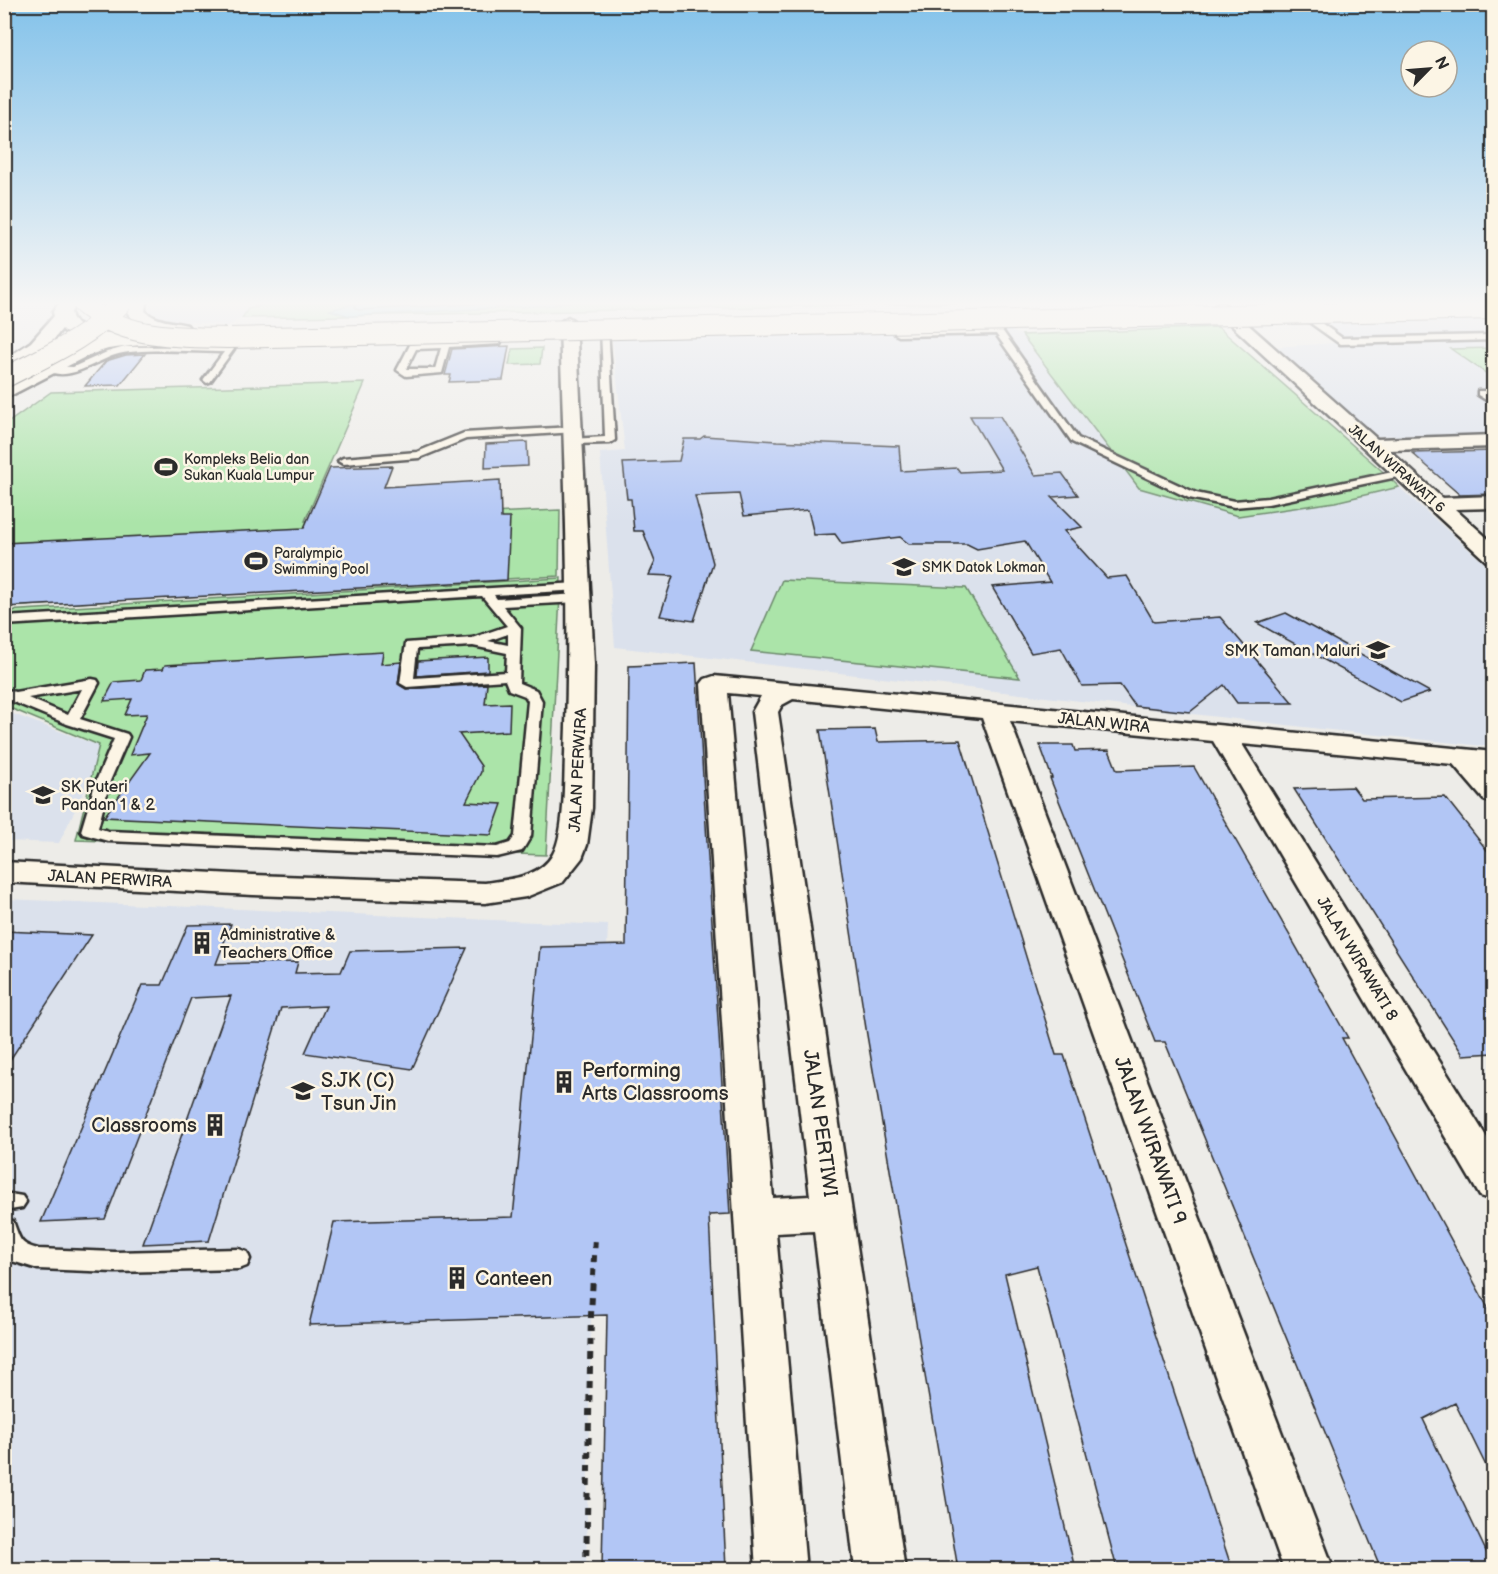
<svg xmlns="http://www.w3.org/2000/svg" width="1498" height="1574" viewBox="0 0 1498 1574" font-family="'Balsamiq Sans',sans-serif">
  <rect width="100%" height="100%" fill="#edece8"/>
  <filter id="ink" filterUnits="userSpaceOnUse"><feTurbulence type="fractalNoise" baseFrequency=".0167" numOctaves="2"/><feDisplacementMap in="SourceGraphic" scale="12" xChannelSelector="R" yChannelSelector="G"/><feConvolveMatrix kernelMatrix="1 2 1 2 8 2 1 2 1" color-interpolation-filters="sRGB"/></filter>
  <g filter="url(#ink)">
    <path fill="#dbe1ec" d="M150,302H262L261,306L248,309L242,318L228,326L164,319L150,312Z
      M1493,312V434L1377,436L1274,347L1335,343L1304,317Z
      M995,326L1022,335L1140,488L1238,516L1335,502L1399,487L1493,571V747L1321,729L615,647L600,453L625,451L612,336Z
      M5,711L105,748L59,843L5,841Z
      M5,899L608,925L591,1315L586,1569L5,1570Z"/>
    <path fill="#abe4a9" stroke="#6b886a" stroke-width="1.5" d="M262,302H1007L242,318L248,309L260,306Z
      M1218,327L1389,477L1399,487L1335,502L1238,516L1139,488L1022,335Z
      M542,348L540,364L509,365L512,349Z
      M1493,348V378L1451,349Z
      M365,383L305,521L560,510L559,576L5,607V425L51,392Z
      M561,578L546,855L76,840L99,745L5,706V611Z
      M782,580L966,588L1020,678L751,651Z"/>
    <path fill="#8dd7ee" stroke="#6692a0" stroke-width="1.5" d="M387,302H565L553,305L350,316L330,310L349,305Z"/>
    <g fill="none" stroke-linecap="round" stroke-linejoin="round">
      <path stroke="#527079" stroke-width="1.5" d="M355,302V308L358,310L513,302"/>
    </g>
    <path fill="#b2c6f5" stroke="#2b2b2b" stroke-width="1.5" d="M509,346L503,380L449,382L451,375H445L452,349Z
      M145,354L120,385L85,386L106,361L126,355Z
      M970,416H1000L1035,475L1062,473L1078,495L1052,497L1082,527L1064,531L1107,578L1127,576L1154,622L1220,617L1293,703H1237L1224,685L1190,712L1135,706L1120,685L1082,686L1061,648L1031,653L992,587L1050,582L1025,541L977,549L967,544H909L900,537L842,544L835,534L814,535L808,510L744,516L739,494L695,496L713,563L694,621L660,616L673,576L649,575L655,562L643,531H634L631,499H627L623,463L679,461L684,439H700L704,436L777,441L899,446L901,471L957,468L960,472L1002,470Z
      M527,442L528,466L485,468L486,444Z
      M1494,451V494L1460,495L1412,453Z
      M392,466L384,487L500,480L501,518H510L507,580L4,607V543L304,528L330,468Z
      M1286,613L1430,692L1401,702L1257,623Z
      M383,652L381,664L401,662L398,684L406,689L487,684L485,704L510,703L509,731L459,734L481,766V772L466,802L502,804L491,835L104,817L150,753L130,755L147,714L125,715L132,699L104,701L114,682L141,680L145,670L163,669L165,665Z
      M488,657V671L417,676L418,661Z
      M696,663L730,1214L709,1215L726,1569H602L607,1315L309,1325L334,1222L513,1217L540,947L626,945L629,666Z
      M875,729L878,742L960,740L1056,1055H1064L1232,1569H1117L1037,1266L1005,1274L1075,1569H958L867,1035L820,730Z
      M1040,745H1073L1075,751L1109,750L1117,770L1194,767L1348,1038H1342L1494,1319V1482L1455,1403L1423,1419L1494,1568L1381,1569L1165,1042H1155L1050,778H1052Z
      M1353,787L1362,799L1445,797L1494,859V1053L1463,1055L1294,789Z
      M231,924L216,964L298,962L295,973L341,972L350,951L467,948L412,1069L305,1053L326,1006L281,1008L209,1241L143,1244L231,996L191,998L105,1219L41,1222L142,985H162L188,925Z
      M4,931L92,935L4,1069Z"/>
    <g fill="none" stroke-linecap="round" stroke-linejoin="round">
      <g stroke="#2b2b2b" stroke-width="5">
        <path id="service" d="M995,316L1002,318L999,326L1078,438L1196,493L1234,501L1268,498L1402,470L1407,473L1402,476L1268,504L1234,507L1189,498L1072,442L996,334L899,336L895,334L899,332L993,329L991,326Z
          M1296,318H1314L1342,338L1494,335V340L1340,344L1309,322H1293L1292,320Z
          M601,326L608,328L615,440L610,443L574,444L571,443V439L605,437Z
          M497,339L501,342L500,344L449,347L442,373L406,376L397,370L410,345L446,340L450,342ZM441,348L435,369H406L416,349Z
          M230,346L234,349L210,382L207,383L203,380L224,352C195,352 140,347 115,355C94,362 66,384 45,369L49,366L73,367L107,352L125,347Z
          M1478,391H1484L1494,397V405L1478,395Z
          M573,427L576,428V432L466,439L419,458L343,464L338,461L343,458L417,452L464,433Z
          M578,583L584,587L582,590L494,595L497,599L579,594L585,598L579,602L503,606L521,628L519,683L536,690L542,701L531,836L522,851L497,857L108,841L83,834L81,831L96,781L114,739L67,724L4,698V689L15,692L92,679L97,680L99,683L80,719L127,734L129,737L110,781L98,828L108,831L497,847L510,843L515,836L528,701L525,696L509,690L505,680L407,687L400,683L406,643L472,638L507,626L482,596L4,625V617ZM508,634V645L488,641ZM473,646L507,653L506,672L414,678L417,649ZM82,689L68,715L28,698Z
          M4,1193L22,1196L26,1202L22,1208L4,1211Z
          M4,1219L13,1221C20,1238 18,1244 38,1249L115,1252L239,1249L247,1252L250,1259L247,1266L239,1269L115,1272L38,1269L12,1261L4,1253Z"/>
      </g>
      <g stroke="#2b2b2b" stroke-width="5">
        <path id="minor" d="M1220,303L1225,304L1377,439L1494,435V447L1389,450L1442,498L1494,496V508L1455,509L1494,544V562L1486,561L1215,310L1213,307Z
          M568,317L576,322L594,664L592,808L587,845L582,858L563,882L526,897L485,903L253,895L4,882V862L253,875L485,883C509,879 540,878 553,854C565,833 564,779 565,755C571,610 564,466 560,322Z
          M714,676L1494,752V768H1486L1494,776V803L1484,800L1453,764L1242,744L1494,1149V1200L1480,1196L1213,741L1010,721L1334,1570H1284L982,718L793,699L782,705L778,712L905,1570H855L814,1231L776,1233L806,1570H756L701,684L705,679ZM728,693L761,696L752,712L810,1196L773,1198Z"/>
      </g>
      <g stroke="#2b2b2b" stroke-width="5">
        <path id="tertiary" d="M128,302H146L145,311C157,322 172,321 187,325L190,329L187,333C167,338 139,329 127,312Z
          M63,311L69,312C72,316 74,321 77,324C93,336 139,334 158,333L164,335L167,339L164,343C143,348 83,345 65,332C60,328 57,321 54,316L57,312Z"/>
      </g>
      <g stroke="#2b2b2b" stroke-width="5">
        <path id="secondary" d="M60,302H77L71,312L72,316L51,343L28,362L4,374V360L31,342L54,316L53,312Z
          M148,333L154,335L157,339L154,343L108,349L89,355L4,399V385L75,347L106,338Z"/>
      </g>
      <path stroke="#2b2b2b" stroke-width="6" stroke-dasharray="7 7" stroke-linecap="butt" d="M586,1570L591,1315L595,1237"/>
      <use href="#service" fill="#fcf5e5" fill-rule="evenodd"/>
      <use href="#minor" fill="#fcf5e5" fill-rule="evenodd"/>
      <use href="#tertiary" fill="#fcf5e5" fill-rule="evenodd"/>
      <use href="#secondary" fill="#fcf5e5" fill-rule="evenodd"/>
      <g stroke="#2b2b2b" stroke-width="22" stroke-linecap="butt">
        <path id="secondary-bridge" d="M4,378C46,356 90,338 122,302"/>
      </g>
      <g stroke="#2b2b2b" stroke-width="22" stroke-linecap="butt">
        <path id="motorway-bridge" d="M81,302C120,339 179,337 229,338L1494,309"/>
      </g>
      <use href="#secondary-bridge" stroke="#fcf5e5" stroke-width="20"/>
      <use href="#motorway-bridge" stroke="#fcf5e5" stroke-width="20"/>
    </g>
  </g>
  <linearGradient id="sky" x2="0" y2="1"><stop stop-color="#83c2ea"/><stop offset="0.58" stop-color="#f7f6f5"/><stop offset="1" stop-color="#f7f6f5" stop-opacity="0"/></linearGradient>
  <rect width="1498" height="523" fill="url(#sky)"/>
  <defs>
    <g id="stadium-bare" transform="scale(1.8)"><path d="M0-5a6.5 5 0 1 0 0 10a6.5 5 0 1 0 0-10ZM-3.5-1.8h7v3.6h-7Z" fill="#2b2b2b" stroke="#fcf5e5" stroke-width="2.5" paint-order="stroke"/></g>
    <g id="school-bare" transform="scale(1.8)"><path d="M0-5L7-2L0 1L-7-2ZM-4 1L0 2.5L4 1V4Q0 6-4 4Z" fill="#2b2b2b" stroke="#fcf5e5" stroke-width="2.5" paint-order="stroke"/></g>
    <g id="building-bare" transform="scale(1.8)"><path d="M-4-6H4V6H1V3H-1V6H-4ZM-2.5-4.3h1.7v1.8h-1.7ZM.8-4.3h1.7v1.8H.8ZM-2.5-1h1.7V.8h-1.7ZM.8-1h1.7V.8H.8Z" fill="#2b2b2b" stroke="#fcf5e5" stroke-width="2.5" paint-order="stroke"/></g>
  </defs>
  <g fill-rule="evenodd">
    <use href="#stadium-bare" x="166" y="467"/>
    <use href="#stadium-bare" x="256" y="561"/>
    <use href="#school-bare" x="904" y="567"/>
    <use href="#school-bare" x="1378" y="650"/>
    <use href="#school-bare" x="43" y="795"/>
    <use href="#building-bare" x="202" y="943"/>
    <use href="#building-bare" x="564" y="1082"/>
    <use href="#school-bare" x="303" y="1091"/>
    <use href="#building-bare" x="215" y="1125"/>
    <use href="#building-bare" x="457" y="1278"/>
  </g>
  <g text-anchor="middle" stroke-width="5" stroke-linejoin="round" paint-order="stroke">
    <g font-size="14" fill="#2b2b2b" stroke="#fcf5e5" text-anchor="start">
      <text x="184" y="464">Kompleks Belia dan<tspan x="184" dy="16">Sukan Kuala Lumpur</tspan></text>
      <text x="274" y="558">Paralympic<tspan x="274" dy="16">Swimming Pool</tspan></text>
      <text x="922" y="572">SMK Datok Lokman</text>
    </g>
    <g font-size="14" fill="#2b2b2b" stroke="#fcf5e5">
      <text transform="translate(1397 468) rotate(42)" y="5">JALAN WIRAWATI 6</text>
    </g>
    <g font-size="16" fill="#2b2b2b" stroke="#fcf5e5" text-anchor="start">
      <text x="1360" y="656" text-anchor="end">SMK Taman Maluri</text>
      <text x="61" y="792">SK Puteri<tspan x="61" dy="18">Pandan 1 &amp; 2</tspan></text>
      <text x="220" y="940">Administrative &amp;<tspan x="220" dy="18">Teachers Office</tspan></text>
    </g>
    <g font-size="16" fill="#2b2b2b" stroke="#fcf5e5">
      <text transform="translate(1104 722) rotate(6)" y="6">JALAN WIRA</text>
      <text transform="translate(577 770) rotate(-87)" y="6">JALAN PERWIRA</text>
      <text transform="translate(110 878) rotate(3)" y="6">JALAN PERWIRA</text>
      <text transform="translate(1358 958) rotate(59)" y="6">JALAN WIRAWATI 8</text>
    </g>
    <g font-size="20" fill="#2b2b2b" stroke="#fcf5e5" text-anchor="start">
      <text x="582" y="1077">Performing<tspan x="582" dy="23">Arts Classrooms</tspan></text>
      <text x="321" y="1087">S.JK (C)<tspan x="321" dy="23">Tsun Jin</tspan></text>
      <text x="197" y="1132" text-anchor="end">Classrooms</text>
      <text x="475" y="1285">Canteen</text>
    </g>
    <g font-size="20" fill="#2b2b2b" stroke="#fcf5e5">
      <text transform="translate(821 1123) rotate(82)" y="7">JALAN PERTIWI</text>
      <text transform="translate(1151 1140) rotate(70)" y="7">JALAN WIRAWATI 9</text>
    </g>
  </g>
  <rect width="1498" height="1574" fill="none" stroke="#fcf5e5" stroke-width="24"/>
  <rect x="12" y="12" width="1474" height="1550" fill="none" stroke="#2b2b2b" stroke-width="2" filter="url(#ink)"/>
  <g transform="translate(1429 69) rotate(65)"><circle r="28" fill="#fcf5e5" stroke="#a8a49b" stroke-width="1.5"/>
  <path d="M0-4.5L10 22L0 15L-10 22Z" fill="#2b2b2b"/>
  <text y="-9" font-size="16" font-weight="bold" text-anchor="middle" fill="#2b2b2b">N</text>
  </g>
</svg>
